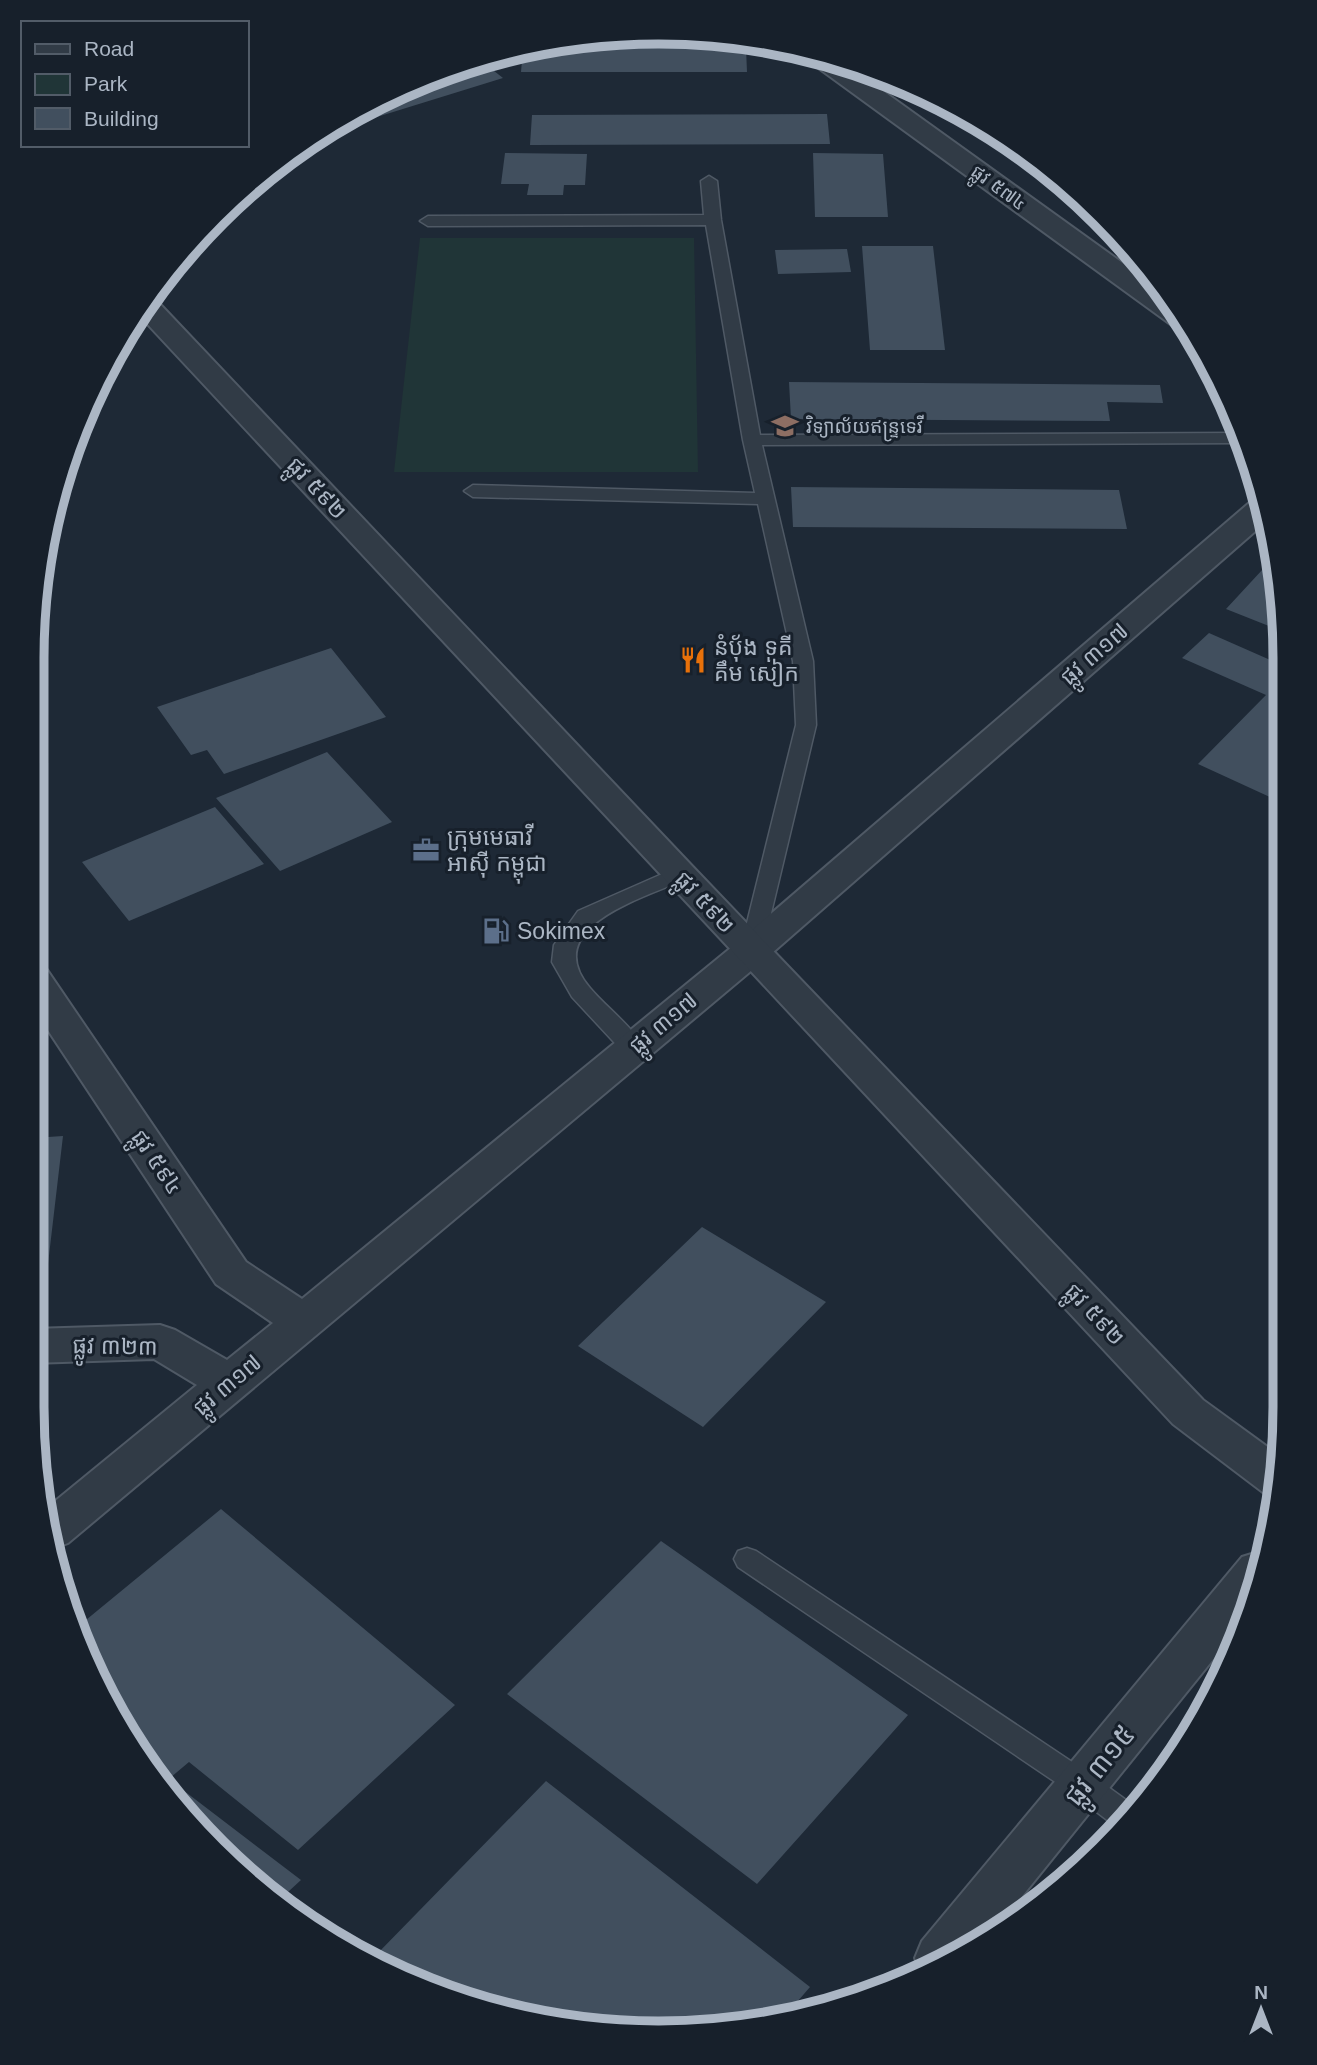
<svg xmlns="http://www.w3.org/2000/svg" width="1317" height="2065" viewBox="0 0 1317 2065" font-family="Helvetica,'Noto Sans Khmer',sans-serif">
  <rect width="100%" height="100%" fill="#1e2936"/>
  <path fill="#203537" d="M420,238H694L698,472H394Z"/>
  <path fill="#414f5e" d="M523,48H746L747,72H521Z
    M479,59L503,78L322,134L381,96Z
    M827,114L830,144L530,145L532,115Z
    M505,153L587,154L585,185H564L563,195H527L529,184H501Z
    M813,153L883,154L888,217H815Z
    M862,246H933L945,350H870Z
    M847,249L851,272L778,274L775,250Z
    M789,382L1160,385L1163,403L1107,402L1110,421L791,419Z
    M791,487L1119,490L1127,529L793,527Z
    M1274,557L1284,617L1274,628L1226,609Z
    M1209,633L1284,666L1283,803L1198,764L1266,695L1182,658Z
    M331,648L386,717L224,774L207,750L191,755L157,707Z
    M327,752L392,822L280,871L216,798Z
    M215,807L264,864L129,921L82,862Z
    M63,1136L48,1264L32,1265L33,1138Z
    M702,1227L826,1302L703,1427L578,1346Z
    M221,1509L455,1705L298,1850L189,1762L164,1783L137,1755L75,1629Z
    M661,1541L908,1715L757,1884L507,1694Z
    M546,1781L810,1987L785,2016L618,2032L457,2000L376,1955Z
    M183,1790L301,1880L276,1903L176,1796Z"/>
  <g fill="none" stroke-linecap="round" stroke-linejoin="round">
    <g stroke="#4f5965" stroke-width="3">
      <path id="service" d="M709,176L717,181L721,220L760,435L1240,433L1244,443L762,445L813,661L816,725L762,951L759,956L751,959L743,956L740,951L796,725L793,661L758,504L473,497L464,491L473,485L755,493L743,440L706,225L428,226L420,221L428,216L704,215L701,181Z
        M678,867L686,869L689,874L686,879C644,898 538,927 590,988C607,1008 631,1025 644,1048L641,1054L633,1056L625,1054L572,997L552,962L554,945L578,911Z
        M747,1548L756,1551L1093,1776L1137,1808L1119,1829L1073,1794L738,1567L734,1559L738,1551Z"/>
    </g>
    <g stroke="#4f5965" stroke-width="4">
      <path id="minor" d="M804,52L840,60L1167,295L1187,328L1173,326L806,59L802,54Z
        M1264,496L1268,520L764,960L68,1543L55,1548L48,1507L197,1385L154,1359L32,1363V1329L160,1325L175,1330L227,1360L273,1323L216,1284L34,1009V966L47,970L246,1262L302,1299L738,942L1255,498Z"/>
    </g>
    <g stroke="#4f5965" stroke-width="4">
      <path id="tertiary" d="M151,299L156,300L691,865L1203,1400L1280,1456L1278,1498L1264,1493L1173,1424L140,316Z
        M1258,1552L1263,1553L1244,1621L990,1936L919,1968L915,1958L922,1941L1242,1557Z"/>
    </g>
    <use href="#service" fill="#313b46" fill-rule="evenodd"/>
    <use href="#minor" fill="#313b46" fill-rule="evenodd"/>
    <use href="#tertiary" fill="#313b46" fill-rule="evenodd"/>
  </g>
  <defs>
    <g id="school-bare" transform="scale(2.1)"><path d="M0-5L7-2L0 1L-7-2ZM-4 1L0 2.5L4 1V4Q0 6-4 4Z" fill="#8d6e63" stroke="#17202b" stroke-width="2.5" paint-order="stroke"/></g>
    <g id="restaurant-bare" transform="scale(2.1)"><path d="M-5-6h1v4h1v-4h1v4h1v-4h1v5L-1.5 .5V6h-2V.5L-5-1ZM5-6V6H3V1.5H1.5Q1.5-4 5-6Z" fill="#e8710a" stroke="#17202b" stroke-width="2.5" paint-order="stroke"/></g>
    <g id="office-bare" transform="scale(2.1)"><path d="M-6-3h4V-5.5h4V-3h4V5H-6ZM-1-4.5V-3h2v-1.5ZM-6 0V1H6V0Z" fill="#5c6f8a" stroke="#17202b" stroke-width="2.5" paint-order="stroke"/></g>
    <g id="fuel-bare" transform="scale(2.1)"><path d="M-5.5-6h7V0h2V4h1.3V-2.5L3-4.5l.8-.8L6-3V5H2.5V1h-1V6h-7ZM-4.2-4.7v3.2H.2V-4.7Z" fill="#5c6f8a" stroke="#17202b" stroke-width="2.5" paint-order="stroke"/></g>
  </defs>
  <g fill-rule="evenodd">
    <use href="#school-bare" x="785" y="426"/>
    <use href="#restaurant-bare" x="693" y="660"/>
    <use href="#office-bare" x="426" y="850"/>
    <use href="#fuel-bare" x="496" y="931"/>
  </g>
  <g text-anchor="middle" stroke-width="6" stroke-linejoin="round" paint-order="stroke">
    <g font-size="19" fill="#abb6c4" stroke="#17202b">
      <text transform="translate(999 187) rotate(36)" y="7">ផ្លូវ ៥៧៤</text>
    </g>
    <g font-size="19" fill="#abb6c4" stroke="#17202b" text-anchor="start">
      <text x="806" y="433">វិទ្យាល័យឥន្រ្ទទេវី</text>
    </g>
    <g font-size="23" fill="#abb6c4" stroke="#17202b">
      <text transform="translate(317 488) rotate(47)" y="8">ផ្លូវ ៥៩២</text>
      <text transform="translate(1094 654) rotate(-41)" y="8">ផ្លូវ ៣១៧</text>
      <text transform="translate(705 902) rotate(47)" y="8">ផ្លូវ ៥៩២</text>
      <text transform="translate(663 1023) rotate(-40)" y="8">ផ្លូវ ៣១៧</text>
      <text transform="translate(157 1162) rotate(56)" y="8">ផ្លូវ ៥៩៤</text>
      <text transform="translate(1095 1314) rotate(47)" y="8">ផ្លូវ ៥៩២</text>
      <text transform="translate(115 1346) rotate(1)" y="8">ផ្លូវ ៣២៣</text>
      <text transform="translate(227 1385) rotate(-40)" y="8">ផ្លូវ ៣១៧</text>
    </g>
    <g font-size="23" fill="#abb6c4" stroke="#17202b" text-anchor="start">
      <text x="714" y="655">នំប៉័ង ទួគី<tspan x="714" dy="26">គឹម សៀក</tspan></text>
      <text x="447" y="845">ក្រុមមេធាវី<tspan x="447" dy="26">អាស៊ី កម្ពុជា</tspan></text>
      <text x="517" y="939">Sokimex</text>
    </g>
    <g font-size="28" fill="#abb6c4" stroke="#17202b">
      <text transform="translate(1099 1765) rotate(-51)" y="10">ផ្លូវ ៣១៥</text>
    </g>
  </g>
  <path d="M0 0H1317V2065H0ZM658 44H659A614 614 0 0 1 1273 658V1407A614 614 0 0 1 659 2021H658A614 614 0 0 1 44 1407V658A614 614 0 0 1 658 44Z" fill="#17202b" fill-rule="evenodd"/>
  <path fill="none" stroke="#abb6c4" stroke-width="9" d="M658 44H659A614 614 0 0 1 1273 658V1407A614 614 0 0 1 659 2021H658A614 614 0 0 1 44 1407V658A614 614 0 0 1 658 44Z"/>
  <rect x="21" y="21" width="228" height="126" fill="#17202b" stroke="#525c68" stroke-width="2"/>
  <rect x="35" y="44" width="35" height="10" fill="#313b46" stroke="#525c68" stroke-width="2"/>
  <text x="84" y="56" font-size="21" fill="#abb6c4">Road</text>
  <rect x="35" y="74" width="35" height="21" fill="#203537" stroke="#525c68" stroke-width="2"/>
  <text x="84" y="91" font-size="21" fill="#abb6c4">Park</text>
  <rect x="35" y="108" width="35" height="21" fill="#414f5e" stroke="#525c68" stroke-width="2"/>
  <text x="84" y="126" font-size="21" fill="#abb6c4">Building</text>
  <g transform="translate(1261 2009)" stroke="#17202b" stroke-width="5" paint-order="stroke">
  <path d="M0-5L12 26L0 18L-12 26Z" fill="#abb6c4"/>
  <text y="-10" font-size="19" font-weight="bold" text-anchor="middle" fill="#abb6c4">N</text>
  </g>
</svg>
